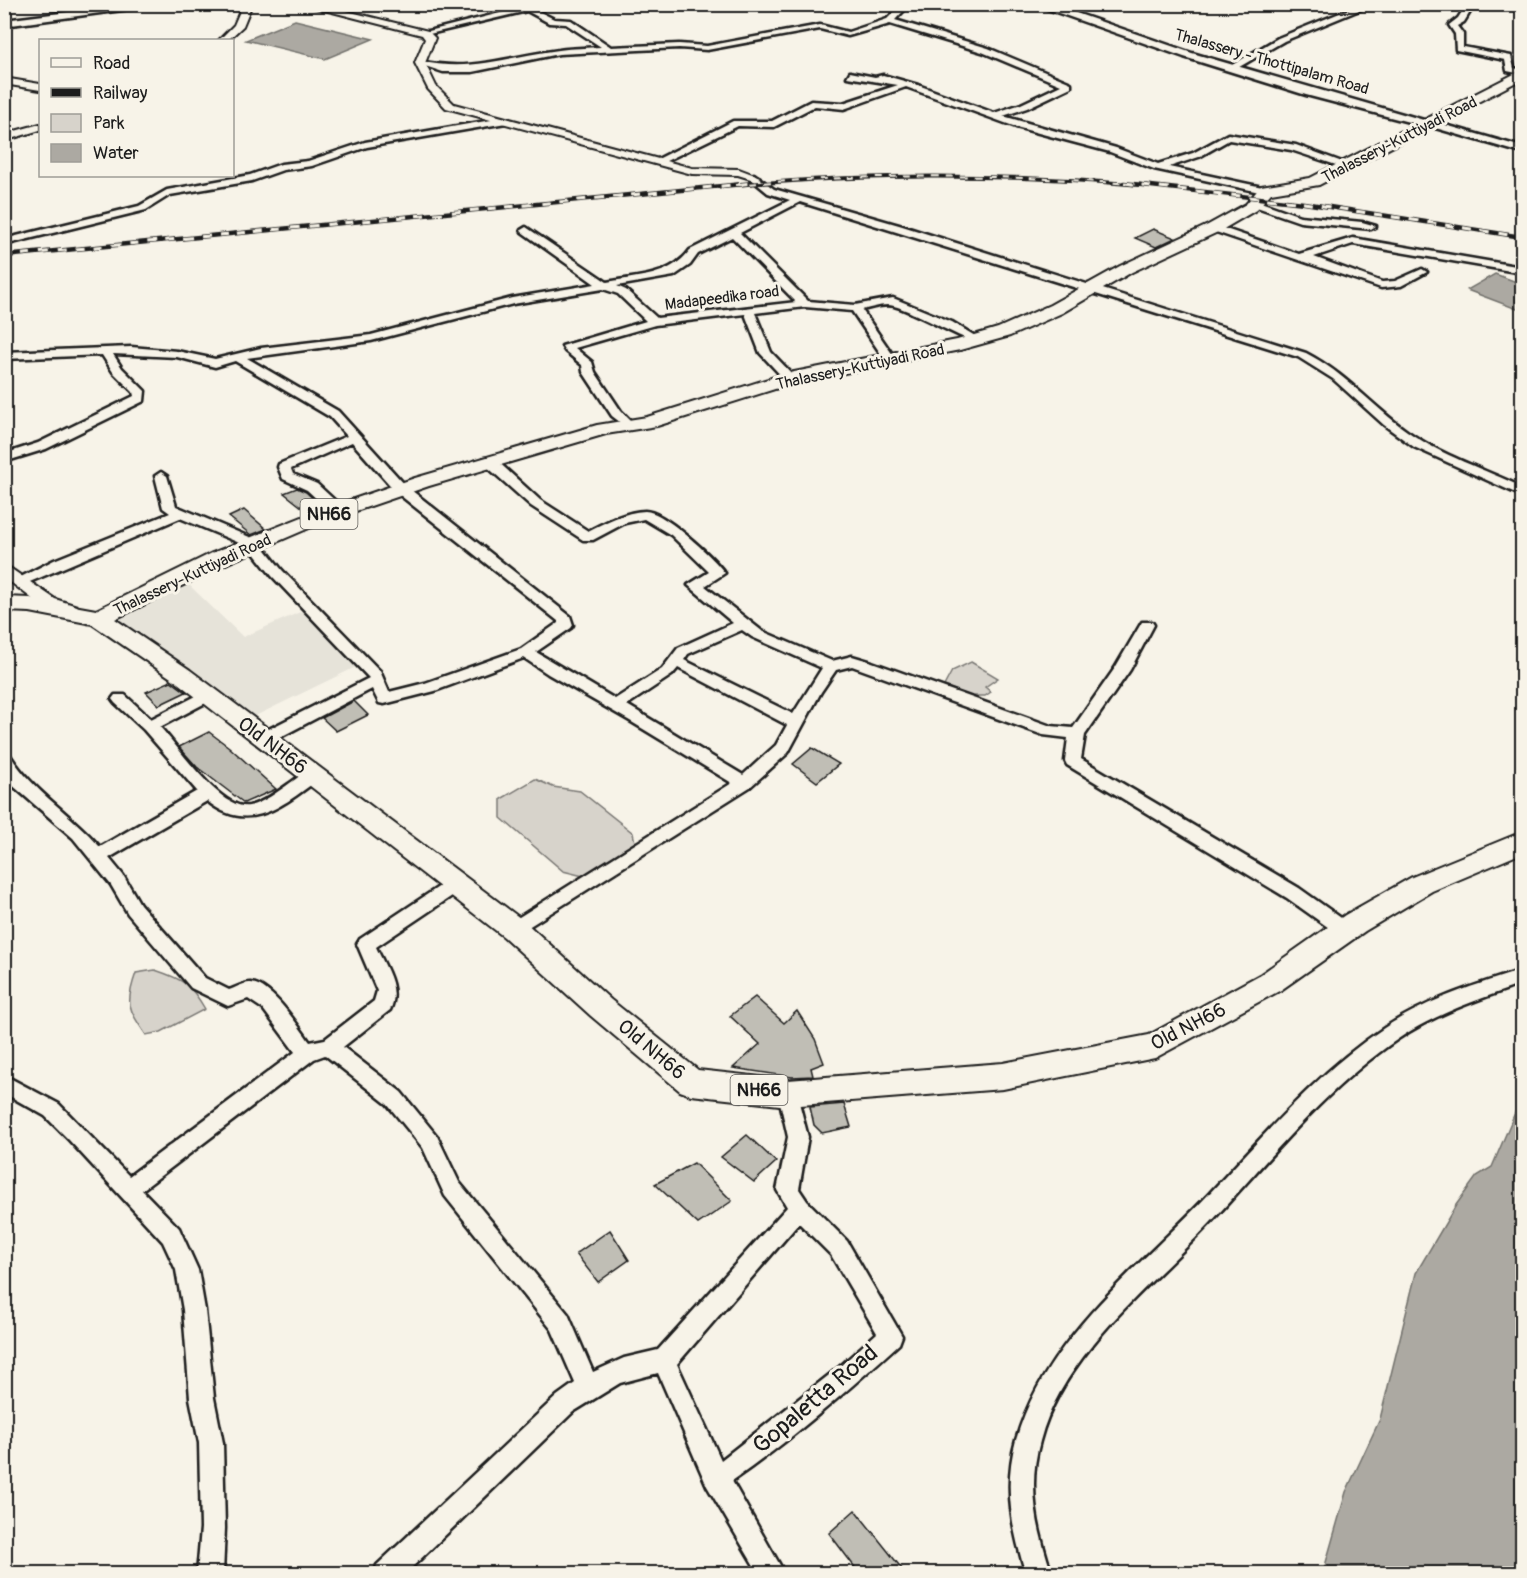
<svg xmlns="http://www.w3.org/2000/svg" width="1527" height="1578" viewBox="0 0 1527 1578" font-family="Pangolin,sans-serif">
  <rect width="100%" height="100%" fill="#f7f3e8"/>
  <filter id="ink" filterUnits="userSpaceOnUse"><feTurbulence type="fractalNoise" baseFrequency=".0167" numOctaves="2"/><feDisplacementMap in="SourceGraphic" scale="12" xChannelSelector="R" yChannelSelector="G"/><feConvolveMatrix kernelMatrix="1 2 1 2 8 2 1 2 1" color-interpolation-filters="sRGB"/></filter>
  <g filter="url(#ink)">
    <path fill="#e6e3d9" d="M186,582L243,637L307,609L362,664L249,719L111,615Z"/>
    <path fill="#d7d3cb" stroke="#7a7874" stroke-width="1.5" d="M971,662L998,678L985,687L991,692L985,696H970L944,686L952,671Z
      M535,779L553,787L580,791L633,833L636,847L587,877L563,871L501,818V799Z
      M155,970C182,979 190,983 205,1009L161,1032L146,1035C128,1008 125,1004 136,973Z"/>
    <path fill="#aca9a2" stroke="#72716c" stroke-width="1.5" d="M295,20L373,39L325,59L246,40Z
      M1495,274L1522,284V311L1467,290Z
      M1522,1096V1573H1323L1346,1492L1380,1419L1416,1273L1456,1205L1477,1176L1492,1167Z"/>
    <path fill="#c0beb5" stroke="#1c1c1c" stroke-width="1.5" d="M1153,229L1175,238L1156,247L1135,238Z
      M297,488L306,492L322,507L308,512L284,493Z
      M244,510L266,529L251,535L229,517Z
      M171,681L186,692L159,705L146,692Z
      M354,701L368,715L336,731L322,718Z
      M209,732L229,747L276,789L244,803L197,767L179,747Z
      M812,748L839,764L817,782L793,764Z
      M755,997L784,1023L797,1011L815,1039L824,1063L811,1068L813,1076L792,1077L733,1068L760,1044L730,1016Z
      M844,1104L851,1127L822,1133L814,1125L810,1107Z
      M747,1135L776,1162L754,1182L721,1157Z
      M694,1163L732,1201L698,1224L655,1184Z
      M610,1230L629,1260L598,1282L576,1254Z
      M855,1510L887,1550L906,1574H860L829,1533Z"/>
    <g fill="none" stroke-linecap="round" stroke-linejoin="round">
      <g stroke="#1c1c1c" stroke-width="5">
        <path id="minor" d="M902,4H910L895,20L988,48L1071,83V87L1027,108L1003,116L1116,148L1158,164L1193,153L1228,134L1296,145L1353,166L1348,169L1291,150L1229,140L1199,157L1169,167L1267,188L1269,190L1264,193L1154,169L1110,152L1016,127L906,87L844,109L815,106L774,127L738,126L660,164L652,162L733,121H772L811,101L843,103L898,85L847,77L850,72L875,77L883,75L918,85L994,113L1021,104L1061,85L982,52L890,24L848,36L820,29L707,50L679,48L559,54L472,72H443L416,63L420,61C471,73 509,56 559,50C572,48 587,48 601,47L566,24L549,23L527,11L425,35L421,33L528,6L554,19L571,20L611,47L679,44L707,46L820,25L848,32L887,19Z
          M1362,4H1374L1284,41L1234,70L1227,68L1278,38Z
          M1467,4H1475L1464,22L1457,26L1463,34V47L1511,56L1514,68L1522,70V74L1507,71L1505,60L1456,50L1455,34L1449,25L1458,18Z
          M503,118L507,121L506,123L367,147L312,166L283,170L252,181L170,195L146,210L4,245V239L139,206L167,190L250,175L281,164L308,161L365,142Z
          M1428,120L1522,147V153L1425,125V121Z
          M754,174L774,189L899,225L1306,353C1345,373 1372,406 1407,431C1442,456 1484,469 1522,487V496L1414,447L1384,425L1333,379L1298,357L800,202L740,233L808,301L855,305L893,298L952,322L980,339V343C973,345 911,310 894,306C885,303 871,308 862,310L895,358L889,361L885,360L852,311L805,307L755,313L771,352L796,378L790,382L786,381L760,353L745,314L655,325L575,348L592,362L595,372L621,411L635,425L629,429L612,416L583,372L582,365L565,351L562,346L646,321L618,294L603,289L513,304L371,341L247,358L338,411L406,486L570,616L573,625L571,628L536,652L615,699L662,669L678,648L733,623L688,585L709,572L671,535L644,519L625,523L593,540H583L531,506L484,464V458H494L540,500L588,531C606,522 624,512 645,511C664,511 713,557 725,573L705,586L762,631L832,661L852,656L872,662L1051,726L1073,728L1115,668L1142,622H1152L1154,625L1130,670L1085,735L1081,759L1299,888L1351,925L1354,930L1351,935H1339L1287,898L1067,765L1065,761L1068,738L1043,735L852,666L836,670L821,692L788,753L750,787L514,936L508,934L505,929L508,924L732,783L630,721L548,674L524,658L435,691L384,704L379,703L372,689L271,742H259L257,738L259,734L369,678L272,576L249,547L180,518L25,584L20,585L13,581L54,560L170,513L163,508L155,476L161,472L167,476L176,506L259,541L282,570L380,671L389,692L425,683L521,649L558,623V621L396,492L352,442L291,469L293,474L317,484L343,508V514H333L307,490L283,479L278,467L279,464L347,436L330,417L235,361L215,367L177,357L113,354L122,368L145,391L144,401L46,449L4,462V454L38,443L134,396L133,392L113,372L102,355L4,359V352L131,347L177,351L215,359L261,348L371,335L512,298L595,284L522,232L521,230L526,227L607,282C638,276 670,277 690,250L790,200L768,193L751,179L749,177ZM732,237L796,302L657,318L626,290L617,286L674,276L690,265L698,254ZM742,630L752,637L822,668L793,714L684,660L688,654ZM678,668L787,725L776,745L743,775L627,705L672,675Z
          M1255,200L1300,216L1362,222L1376,226L1371,229L1300,222L1251,205L1250,203Z
          M1214,225L1299,254L1353,238L1522,267V273L1353,244L1314,257L1382,282L1395,281L1422,269L1427,272L1401,286L1381,288L1210,230V226Z
          M208,690L216,695L213,699L160,727C178,746 221,811 249,806C263,803 279,791 290,783C299,777 307,768 319,771L321,775L319,779C282,806 249,835 207,801L109,858L123,875L140,904L205,978L229,990C235,988 245,982 251,983C272,985 298,1026 310,1042L325,1039L374,1001L377,991L357,944L360,939L449,880H461L464,885L461,890L376,947C385,967 401,989 390,1010L343,1047L401,1092L437,1136L459,1182L568,1314L593,1372L624,1358L658,1350L787,1207L777,1190L788,1137L778,1093L781,1087L788,1084L795,1087L808,1137L799,1189L807,1201L847,1241L902,1336L899,1344C846,1392 791,1440 732,1481L785,1574H759L707,1486L658,1373L620,1383L573,1412L405,1574H374L377,1565L557,1396L575,1383L552,1330L445,1196L423,1148L387,1104L325,1055L314,1059L142,1190L179,1228L198,1270L205,1310L214,1398L223,1443L225,1528L223,1574H197L201,1528L199,1443L190,1398L183,1310L176,1270L163,1242L69,1140L45,1116L4,1093V1075L59,1104L129,1176L295,1052L263,1009L248,999L228,1006L191,988L128,914L111,885L73,838L11,784L4,773V754L10,755C33,792 72,814 100,847L197,791L144,730L115,703L112,699L115,695H125L151,719ZM799,1223L831,1255L877,1333L838,1368L721,1460L677,1364Z
          M1522,970V984C1480,999 1436,1013 1398,1039C1326,1088 1270,1158 1211,1222C1152,1285 1063,1353 1040,1441C1027,1486 1037,1530 1052,1574H1026C1012,1529 1003,1486 1016,1440C1045,1338 1137,1270 1207,1196C1263,1137 1316,1073 1384,1028C1426,1000 1475,985 1522,970Z"/>
      </g>
      <g stroke="#1c1c1c" stroke-width="4">
        <path id="tertiary" d="M243,4H252L243,26L228,40H219L234,25Z
          M301,4H318L428,31L435,38L425,63L436,86L454,104L692,168L739,169L760,177L754,180L738,175L692,174L446,108L428,89L415,63L425,39L422,35Z
          M4,78L40,84V90L4,84Z
          M40,124V130L4,141V134Z
          M4,564L55,599L77,606L80,610L71,615L43,607L4,577Z"/>
      </g>
      <g stroke="#1c1c1c" stroke-width="5">
        <path id="secondary" d="M132,4H167L4,26V20Z
          M1033,4H1050L1192,53L1434,123L1428,127L1306,95L1184,57Z"/>
      </g>
      <g stroke="#1c1c1c" stroke-width="4">
        <path id="primary" d="M1522,70V79L1319,185L1271,193L1256,210L1220,231L1132,272L1062,313L1010,336L960,350L794,383L657,426L606,434L429,486L321,523L228,563L115,619L190,670L524,921L611,1000L698,1070L788,1080L1003,1063L1149,1035L1261,974L1345,915L1412,877L1522,832V853L1432,891L1365,931L1281,990L1155,1058L1003,1089L788,1106L691,1095L680,1091L591,1016L504,937L174,680L92,624L30,612L4,611V597L30,598L96,610L212,553L307,515L415,478L597,425L647,417L784,374L957,340L998,328L1050,305L1120,266L1208,225L1246,204L1261,186L1310,178Z"/>
      </g>
      <use href="#minor" fill="#f7f3e8" fill-rule="evenodd"/>
      <use href="#tertiary" fill="#f7f3e8" fill-rule="evenodd"/>
      <use href="#secondary" fill="#f7f3e8" fill-rule="evenodd"/>
      <use href="#primary" fill="#f7f3e8" fill-rule="evenodd"/>
      <g stroke="#1c1c1c" stroke-width="4">
        <path id="rail-far1" d="M736,185C872,173 1006,174 1142,185"/>
      </g>
      <g stroke="#1c1c1c" stroke-width="4.5">
        <path id="rail" d="M1124,183L1304,203L1522,237
          M4,256L753,183"/>
      </g>
      <use href="#rail-far1" stroke="#f7f3e8" stroke-width="2" stroke-dasharray="7" stroke-linecap="butt"/>
      <use href="#rail" stroke="#f7f3e8" stroke-width="3" stroke-dasharray="9" stroke-linecap="butt"/>
    </g>
  </g>
  <g text-anchor="middle" stroke-width="6" stroke-linejoin="round" paint-order="stroke">
    <g font-size="16" fill="#1c1c1c" stroke="#f7f3e8">
      <text transform="translate(1272 61) rotate(16)" y="6">Thalassery - Thottipalam Road</text>
      <text transform="translate(1399 139) rotate(-27)" y="6">Thalassery-Kuttiyadi Road</text>
      <text transform="translate(722 297) rotate(-7)" y="6">Madapeedika road</text>
      <text transform="translate(860 366) rotate(-12)" y="6">Thalassery-Kuttiyadi Road</text>
      <text transform="translate(192 574) rotate(-25)" y="6">Thalassery-Kuttiyadi Road</text>
    </g>
    <g fill="#f7f3e8" stroke="#5e5c59" stroke-width="1.5">
      <rect x="300.5" y="499" width="57" height="30" rx="4.5"/>
      <rect x="730.5" y="1075" width="57" height="30" rx="4.5"/>
    </g>
    <g font-size="18" font-weight="bold" fill="#1c1c1c">
      <text x="329" y="520">NH66</text>
      <text x="759" y="1096">NH66</text>
    </g>
    <g font-size="20" fill="#1c1c1c" stroke="#f7f3e8">
      <text transform="translate(273 745) rotate(37)" y="7">Old NH66</text>
      <text transform="translate(1188 1026) rotate(-27)" y="7">Old NH66</text>
      <text transform="translate(652 1049) rotate(40)" y="7">Old NH66</text>
    </g>
    <g font-size="24" fill="#1c1c1c" stroke="#f7f3e8">
      <text transform="translate(815 1399) rotate(-40)" y="8">Gopaletta Road</text>
    </g>
  </g>
  <rect width="1527" height="1578" fill="none" stroke="#f7f3e8" stroke-width="24"/>
  <rect x="12" y="12" width="1503" height="1554" fill="none" stroke="#1c1c1c" stroke-width="2" filter="url(#ink)"/>
  <rect x="39" y="39" width="195" height="138" fill="#f7f3e8" stroke="#9f9d96" stroke-width="1.5"/>
  <rect x="51" y="58" width="30" height="9" fill="#f7f3e8" stroke="#9f9d96" stroke-width="1.5"/>
  <text x="93" y="69" font-size="18" fill="#1c1c1c">Road</text>
  <rect x="51" y="88" width="30" height="9" fill="#1c1c1c" stroke="#9f9d96" stroke-width="1.5"/>
  <text x="93" y="99" font-size="18" fill="#1c1c1c">Railway</text>
  <rect x="51" y="114" width="30" height="18" fill="#d7d3cb" stroke="#9f9d96" stroke-width="1.5"/>
  <text x="93" y="129" font-size="18" fill="#1c1c1c">Park</text>
  <rect x="51" y="144" width="30" height="18" fill="#aca9a2" stroke="#9f9d96" stroke-width="1.5"/>
  <text x="93" y="159" font-size="18" fill="#1c1c1c">Water</text>
</svg>
